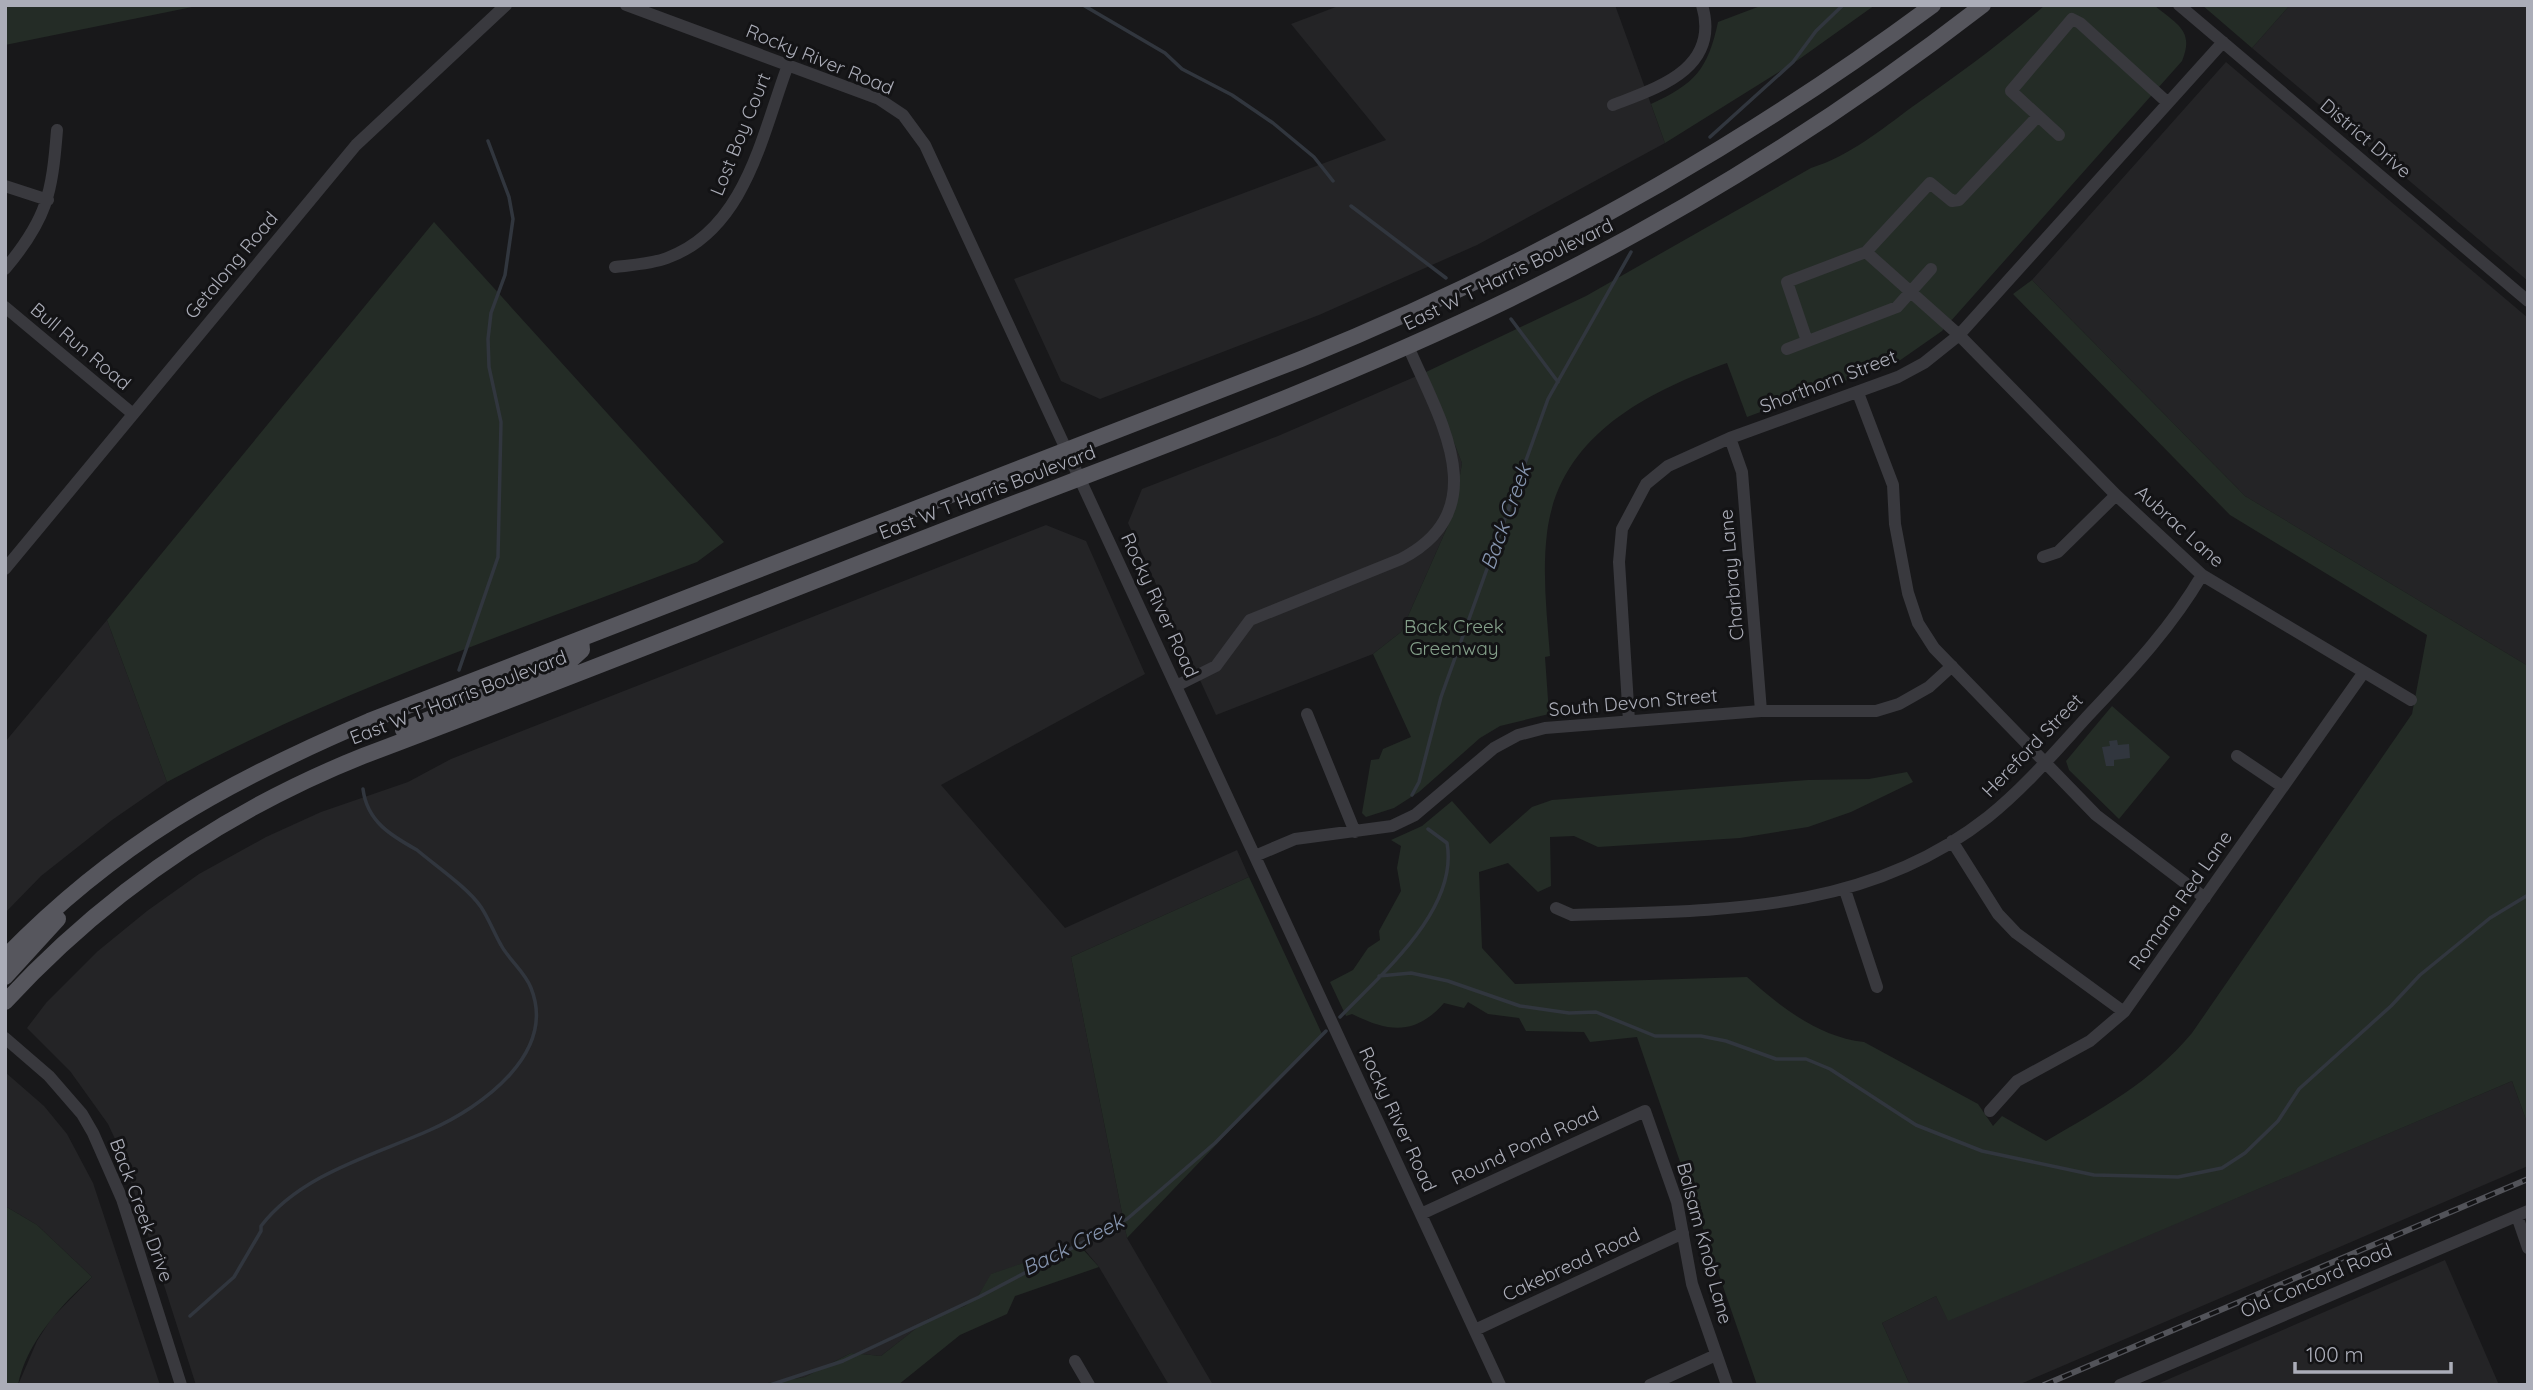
<svg xmlns="http://www.w3.org/2000/svg" width="2533" height="1390" viewBox="0 0 2533 1390" font-family="Quicksand,sans-serif">
  <rect width="100%" height="100%" fill="#18181a"/>
  <path fill="#242426" d="M1341,5H1615L1665,143L1477,245L1319,315L1100,399L1061,381L1014,279L1386,140L1291,24Z
    M2290,5H2528V281L2252,48Z
    M2226,62L2528,318V666L2245,496L2032,280Z
    M1426,372L1462,463L1454,512L1401,632L1373,654L1216,715L1128,523L1142,489L1278,436Z
    M1046,525L1086,541L1145,674L941,785L1065,928L1237,850L1249,877L1071,957L1127,1238L1213,1385H1169L1099,1267L1080,1244L992,1274L978,1296L965,1306L928,1319L881,1356L851,1353L805,1377L755,1385H196L122,1154L108,1124L70,1071L27,1028L46,1003L98,951L147,911L199,874L266,837L321,812L408,782L451,759Z
    M107,620L167,782L112,820L41,876L5,913V742Z
    M5,1072L44,1106L67,1134L93,1183L160,1385H18L37,1341L51,1319L92,1277L37,1225L5,1206Z
    M2512,1081L2528,1125V1166L2018,1385H1910L1882,1323L1936,1296L1948,1320Z
    M2445,1260L2499,1385H2155Z"/>
  <path fill="#242c26" d="M5,5H202L5,45Z
    M1763,5H1875L1798,60L1665,143L1651,104C1695,84 1708,69 1718,22Z
    M2045,5H2154C2176,24 2195,30 2182,61L1942,331L1899,361L1747,417L1727,363C1645,393 1559,436 1547,533C1542,574 1547,615 1550,656L1545,657L1549,714L1500,726L1480,738L1419,792L1394,808L1366,817L1362,813L1371,760L1379,759L1383,749L1411,737L1373,654L1401,632L1454,512L1462,463L1426,372L1586,296L1811,168C1849,156 1881,130 1912,107C1958,75 2003,42 2045,5Z
    M2202,5H2290L2252,48Z
    M434,222L724,542L697,562C519,630 336,691 167,782L107,620Z
    M2032,280L2245,496L2528,666V1125L2512,1081L1948,1321L1936,1296L1882,1323L1910,1385H1757L1637,1037L1590,1042L1584,1032L1526,1031L1519,1018L1488,1014L1468,1002L1464,1008L1444,1003C1415,1036 1388,1032 1352,1014L1346,1016L1330,982L1353,970L1368,948L1380,940L1379,931L1401,891L1397,868L1401,846L1391,840L1422,826L1452,801L1490,844L1532,807L1552,800L1808,780L1869,779L1907,772L1913,782L1851,812L1808,827L1740,838L1598,847L1574,836L1550,837L1551,886L1538,892L1508,863L1479,872L1482,948L1515,984L1747,977C1781,1007 1818,1037 1864,1042L1978,1104L1993,1126L2002,1116L2046,1141C2102,1108 2149,1084 2192,1033L2412,714L2427,635L2230,515L2013,294Z
    M2112,706L2170,757L2119,819L2069,770L2066,761Z
    M1249,877L1322,1034L1127,1238L1071,957Z
    M5,1206L37,1225L92,1277C62,1304 26,1343 18,1385H5Z
    M1078,1244L1099,1267L1015,1296L1007,1314L960,1335L898,1385H755L805,1377L851,1353L881,1356L928,1319L965,1306L978,1296L991,1274Z"/>
  <path fill="#31363e" d="M2117,740L2118,745L2129,744L2130,758L2114,760V766H2106L2102,747L2110,746L2109,741Z"/>
  <g fill="none" stroke-linecap="round" stroke-linejoin="round">
    <path stroke="#31363e" stroke-width="3.5" d="M1083,5L1165,53L1182,69L1232,95L1273,123L1314,157L1333,181
      M1710,137L1793,62L1816,31L1843,5
      M1351,206L1446,278
      M1511,319L1558,382
      M459,670L498,557L501,422L489,367L488,339L491,313L505,275L513,219L509,197L488,141
      M1412,795L1419,782L1441,697L1548,399L1631,252
      M1379,976L1411,973L1448,981L1520,1006L1569,1013L1596,1012L1655,1036H1701L1726,1041L1776,1059H1806L1830,1069L1916,1125L1982,1151L2094,1175L2178,1177L2222,1168L2245,1153L2278,1121L2299,1089L2391,1006L2420,975L2490,918L2528,895
      M1340,1017C1381,974 1459,910 1447,843L1428,829
      M190,1316L234,1277L261,1231V1226C301,1174 372,1156 430,1130C482,1107 557,1053 531,988C525,972 509,960 501,945C494,933 489,919 481,907C468,888 436,866 417,850C392,836 367,822 363,789
      M770,1385L843,1361L979,1297L1127,1219L1215,1143L1326,1031"/>
    <path stroke="#39393e" stroke-width="12" d="M626,5L879,99L903,115L925,145L1500,1385
      M2179,5L2528,301
      M1613,105C1657,88 1721,69 1702,5
      M2059,135L2011,91L2072,19L2080,23L2168,103
      M5,186L48,200
      M1866,252L1959,335L2116,495L2202,575L2411,700
      M615,267C632,265 651,264 667,258C746,229 762,134 788,65
      M5,269C47,219 52,194 57,130
      M5,307L133,414
      M1807,341L1787,282L1866,252L1930,183L1952,201L1959,200L2038,116
      M1787,349L1897,307L1931,269
      M1858,393L1893,485L1895,524L1908,593L1918,623L1934,648L2096,815L2205,898
      M1730,438L1742,472L1761,711
      M2043,557L2058,552L2116,495
      M5,569L356,145L506,5
      M1176,686L1216,666L1250,620L1401,559C1498,509 1438,417 1408,346
      M1307,714L1355,832
      M1629,721L1619,562L1622,529L1646,484L1668,466L1730,438L1898,377L1924,363L1959,335L2223,42
      M2237,756L2283,787
      M1952,841L1998,914L2016,933L2124,1012
      M1255,856L1295,839L1392,826L1415,815L1494,748L1518,735L1545,728L1761,711H1876L1899,704L1929,687L1952,666
      M1845,890L1877,987
      M1556,908L1572,915C1720,910 1865,914 1988,817C2024,788 2054,753 2085,719C2129,672 2169,631 2202,575
      M5,1038L49,1076L82,1114L93,1133L122,1199L181,1385
      M1990,1111L2017,1081L2090,1041L2124,1012L2364,672
      M1421,1214L1645,1111L1677,1202L1692,1284L1727,1385
      M2517,1216L2528,1248
      M1475,1330L1683,1233
      M1075,1361L1089,1385
      M1650,1385L1716,1355
      M2120,1385L2528,1211"/>
    <path stroke="#56565d" stroke-width="16" d="M403,730L571,660L582,650L581,639
      M5,957C116,843 224,783 369,721L1301,359C1526,268 1737,150 1933,5
      M5,977L58,919
      M5,1002C106,893 225,811 363,756C568,679 772,597 976,518C1155,449 1337,383 1510,299C1677,218 1836,119 1983,5"/>
    <g stroke="#525359" stroke-width="6">
      <path id="rail" d="M2044,1385L2528,1179"/>
    </g>
    <use href="#rail" stroke="#131315" stroke-width="3.5" stroke-dasharray="10" stroke-linecap="butt"/>
  </g>
  <g text-anchor="middle" stroke-width="6" stroke-linejoin="round" paint-order="stroke">
    <g font-size="19" fill="#abadb8" stroke="#131315">
      <text transform="translate(820 59) rotate(22)" y="7">Rocky River Road</text>
      <text transform="translate(740 134) rotate(-68)" y="7">Lost Boy Court</text>
      <text transform="translate(2366 138) rotate(40)" y="7">District Drive</text>
      <text transform="translate(231 265) rotate(-50)" y="7">Getalong Road</text>
      <text transform="translate(1508 274) rotate(-26)" y="7">East W T Harris Boulevard</text>
      <text transform="translate(81 346) rotate(40)" y="7">Bull Run Road</text>
      <text transform="translate(1828 381) rotate(-21)" y="7">Shorthorn Street</text>
      <text transform="translate(987 492) rotate(-21)" y="7">East W T Harris Boulevard</text>
      <text transform="translate(2180 526) rotate(42)" y="7">Aubrac Lane</text>
      <text transform="translate(1731 575) rotate(-95)" y="7">Charbray Lane</text>
      <text transform="translate(1160 605) rotate(65)" y="7">Rocky River Road</text>
      <text transform="translate(458 697) rotate(-21)" y="7">East W T Harris Boulevard</text>
      <text transform="translate(1633 702) rotate(-5)" y="7">South Devon Street</text>
      <text transform="translate(2032 745) rotate(-46)" y="7">Hereford Street</text>
      <text transform="translate(2180 900) rotate(-55)" y="7">Romana Red Lane</text>
      <text transform="translate(1398 1119) rotate(65)" y="7">Rocky River Road</text>
      <text transform="translate(1525 1145) rotate(-25)" y="7">Round Pond Road</text>
      <text transform="translate(142 1210) rotate(70)" y="7">Back Creek Drive</text>
      <text transform="translate(1705 1243) rotate(75)" y="7">Balsam Knob Lane</text>
      <text transform="translate(1571 1264) rotate(-25)" y="7">Cakebread Road</text>
      <text transform="translate(2316 1280) rotate(-23)" y="7">Old Concord Road</text>
    </g>
    <g font-size="19" fill="#85a18b" stroke="#131315">
      <text x="1454" y="633">Back Creek<tspan x="1454" dy="22">Greenway</tspan></text>
    </g>
    <g font-size="21" font-style="italic" fill="#8695af" stroke="#131315">
      <text transform="translate(1506 517) rotate(-70)" y="7">Back Creek</text>
      <text transform="translate(1073 1245) rotate(-27)" y="7">Back Creek</text>
    </g>
  </g>
  <rect width="2533" height="1390" fill="none" stroke="#abadb8" stroke-width="14"/>
  <path d="M2295 1362v10h156v-10" fill="none" stroke="#abadb8" stroke-width="3.5"/>
  <text x="2306" y="1362" font-size="21" fill="#abadb8" stroke="#131315" stroke-width="5" paint-order="stroke">100 m</text>
</svg>
